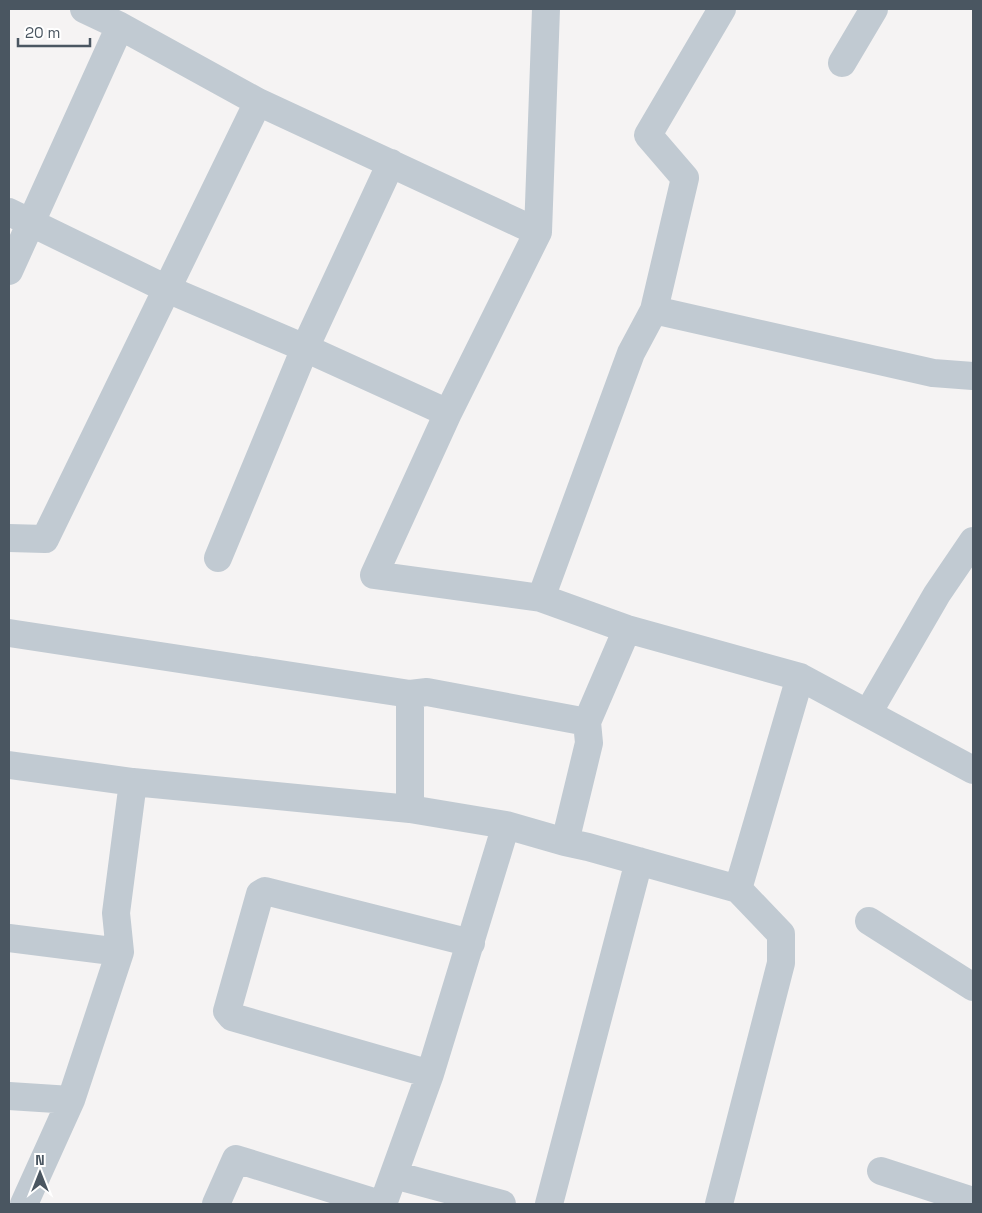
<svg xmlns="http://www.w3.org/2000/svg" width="982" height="1213" viewBox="0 0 982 1213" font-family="'Space Grotesk',sans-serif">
  <rect width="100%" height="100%" fill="#f5f3f3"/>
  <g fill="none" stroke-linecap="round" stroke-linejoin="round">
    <path stroke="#c1cad2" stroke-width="28" d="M84,9L120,26L258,102L538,232
      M546,9L538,232L448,413L374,575L541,598L627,629L800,677L973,770
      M842,63L874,9
      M9,212L167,289L305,348L448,413
      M9,271L120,26
      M654,310L933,373L973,376
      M9,538L45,539L258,102
      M218,558L305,348L391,163
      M541,598L631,353L654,310L685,178L648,135L722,9
      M9,633L410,694L427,692L587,722
      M868,713L937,594L973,541
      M9,765L133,782L410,809L506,825L565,842L588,847L738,889L800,677
      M410,809V694
      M565,842L589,743L587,722L627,629
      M869,921L973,987
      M9,938L120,952
      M430,1074L232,1017L227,1011L260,894L265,891L471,943
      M9,1096L71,1100L120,952L116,913L133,782
      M881,1171L973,1201
      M394,1175L502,1204
      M24,1204L71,1100
      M216,1204L236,1159L380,1204
      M383,1204L430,1074L506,825
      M549,1204L639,861
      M719,1204L781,963V934L738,889"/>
  </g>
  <rect width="982" height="1213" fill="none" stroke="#4a5661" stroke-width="20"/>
  <g transform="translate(40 1173)" stroke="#ffffff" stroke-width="4" paint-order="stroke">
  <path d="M0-4L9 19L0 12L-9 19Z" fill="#4a5661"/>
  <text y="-8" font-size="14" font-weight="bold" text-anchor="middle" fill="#4a5661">N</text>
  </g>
  <path d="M18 38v8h72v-8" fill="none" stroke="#4a5661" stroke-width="2.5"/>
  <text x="25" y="38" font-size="15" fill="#4a5661" stroke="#ffffff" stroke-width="4" paint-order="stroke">20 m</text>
</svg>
